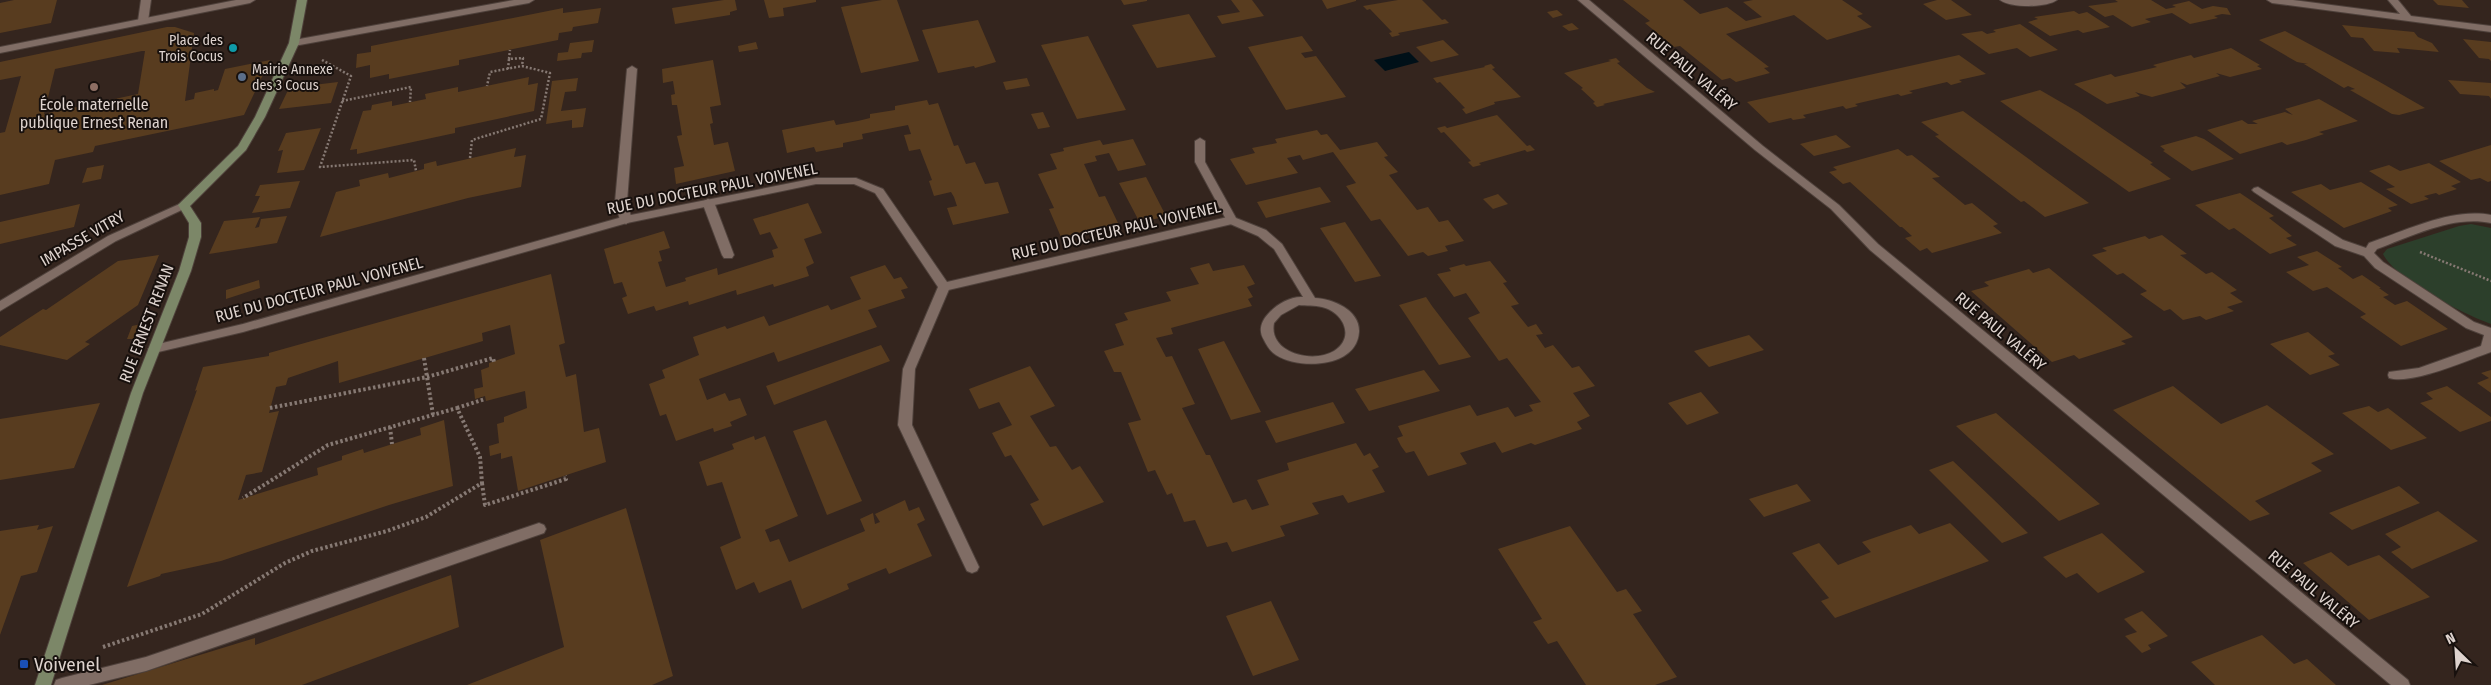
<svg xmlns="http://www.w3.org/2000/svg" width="2491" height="685" viewBox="0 0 2491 685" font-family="'Fira Sans Condensed',sans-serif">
  <rect width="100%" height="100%" fill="#34251e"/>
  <path fill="#2c3f2b" d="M2471,224L2491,228V324C2463,314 2396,280 2383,254L2387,249L2459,226Z"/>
  <path fill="#001018" d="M1409,52L1419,62L1385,71L1374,60Z"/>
  <path fill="#583c1f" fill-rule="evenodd" d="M14,0H57L51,23L0,33V3Z
    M724,0H735L737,10L730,12V15L675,24L672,8Z
    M764,0H816V2L783,8L784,16L769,18Z
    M882,0H897L919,61L861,73L841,7Z
    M1121,0H1147V1L1124,5Z
    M1231,0H1252L1264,16L1222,24L1217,16L1240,12Z
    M1322,0H1356V1L1327,9Z
    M1398,0H1422L1442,20L1445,19L1449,23L1398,33L1400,35L1392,37L1389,33L1392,32L1370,9L1367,10L1363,6Z
    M1623,0H1683L1700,14L1727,7L1746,21L1762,17L1743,2L1753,0H1842L1863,14L1857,16L1872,27L1827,40L1794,15L1726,34L1769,67L1764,68L1770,73L1736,82L1730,78L1722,80L1680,46L1674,47L1645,23L1650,21Z
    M1937,0H1951L1972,15L1946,20L1923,4Z
    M2115,0H2151L2166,9L2176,7L2172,5L2189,1L2202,9L2213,6L2227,8L2231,15L2222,14L2214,16L2218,18L2190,24L2172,13L2145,19L2151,22L2132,27L2113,15L2105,17L2088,6L2118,2Z
    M2433,0H2462L2469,8L2438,5Z
    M563,8V13L601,8L598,23L573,27L572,31L559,33L558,40L459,60V65L389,79V74L370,78V65L356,68L357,54L371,52V46Z
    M1557,10L1563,15L1553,18L1547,12Z
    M2074,11L2079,14L2087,12L2110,27L2083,33L2078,30L2050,36L2028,22L2038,19L2034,17Z
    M1189,14L1216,57L1157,68L1132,25Z
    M978,20L996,62L975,68L974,66L938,73L922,30Z
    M1572,23L1579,29L1569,31L1562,26Z
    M2020,24L2058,50L2030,57L2017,48L1989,54L1961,34L1982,31L1987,34L1996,32L1993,30Z
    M2342,25L2414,32L2418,37L2432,43L2439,52L2397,48L2400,53L2374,51L2363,38L2351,37Z
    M167,27H175L194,33L185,101L194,99L195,93L214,89V91L218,90L225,69L270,60L244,115L95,146L93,152L55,160L49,184L0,195V133L5,132L21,76L0,80V62ZM142,51H145L138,94L44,114L55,69Z
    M2285,31L2378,81L2425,108L2399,115L2392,114L2350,90L2355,89L2348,86L2344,88L2304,64H2308L2297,62L2259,40Z
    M1088,36L1126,110L1077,119L1041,45Z
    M1302,36L1313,51L1301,53L1305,58L1316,56L1346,97L1286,110L1248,47Z
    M2463,39L2491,42V61L2489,59L2479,58Z
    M594,40L592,52L582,53L581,58L557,61L558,53L568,52L570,43Z
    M1443,40L1459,55L1431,62L1416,47Z
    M756,42L758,49L739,52L738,46Z
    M2231,48L2260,65L2257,66L2262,69L2230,77L2216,73L2220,76L2187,85L2180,82L2186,88L2152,97L2135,92L2140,96L2107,104L2074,84L2111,74L2115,77L2157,67L2153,65L2191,55L2194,58Z
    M1959,55L1986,74L1959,80L1962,82L1951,85L1947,82L1909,91L1913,93L1901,96L1898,94L1855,104L1858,106L1846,109L1843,106L1803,115L1806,118L1793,120L1791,118L1769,123L1747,102Z
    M1616,58L1620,62L1617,63L1647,88L1655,92L1603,104L1605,105L1597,107L1593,103L1595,102L1581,89L1583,88L1564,73L1611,61L1608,60Z
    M713,60L721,105L710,107L713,123L710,124L714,145L728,142L735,171L676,184L674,168L684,166L677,136L682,135L677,105H672L671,95L675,94L673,81L663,83L662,69Z
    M1491,64L1495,68L1492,69L1521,97L1494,102L1495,104L1466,114L1462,109L1465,108L1440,82L1437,83L1433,78L1485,67L1484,66Z
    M529,77L528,85L538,83L534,111L455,128V133L357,154V149L350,150L363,111L371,110L372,105L392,101V106L426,99L425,94L458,87V92Z
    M578,78L576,91L565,92L561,111L586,108L583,127L572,128V120L546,124L552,81Z
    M1027,78L1030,86L1006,90L1003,82Z
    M2448,80L2491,83V99L2489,96L2460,94Z
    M338,82L331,103L279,109L289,88Z
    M2040,90L2078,112L2153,163L2150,164L2171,179L2129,192L2000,101Z
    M2319,99L2358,121L2319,132L2324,134L2306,140L2287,145L2282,142L2240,154L2207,130L2242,120L2248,124H2258L2252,121L2285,112L2293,115L2285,109Z
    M927,100L929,105L938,103L954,146L958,145L966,164L975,162L985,184L998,182L1009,213L953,225L947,208L957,206L954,197L951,192L934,196L929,181L932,180L920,149L909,151L904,135L911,134L908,125L862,134L863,139L843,143V147L816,152L814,147L787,153L782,130L834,120L836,125L858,121L870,118V114L895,110V106Z
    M1963,111L1978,122L2089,203L2045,217L2024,201L2021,202L1949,147L1935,136L1939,135L1921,122Z
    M1043,112L1050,127L1038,129L1031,114Z
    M1497,115L1527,146L1530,145L1535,150L1527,152L1525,150L1479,163L1481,165L1473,167L1468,162L1471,161L1444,132L1441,133L1437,128L1445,126L1447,128Z
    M321,128L304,170L277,173L283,150L278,151L286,133Z
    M1317,130L1321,135L1327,134L1340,150L1377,142L1388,156L1384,157L1398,172L1389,175L1417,210L1428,207L1439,222L1448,220L1464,241L1445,246L1448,251L1428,256L1423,252L1408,256L1380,219L1371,221L1368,217L1346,186L1356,183L1333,152L1303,160L1300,155L1287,158L1298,173L1246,185L1230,159L1255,153L1252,148L1277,143L1275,139Z
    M1836,135L1851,147L1814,156L1800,144Z
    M2196,136L2204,139L2234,159L2192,171L2163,151L2165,150L2160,146Z
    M1133,139L1146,165L1118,171L1109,153L1095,156L1097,161L1084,164L1099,197L1105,196L1118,223L1106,226L1108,229L1096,232L1094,229L1061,237L1049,209L1054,208L1038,174L1057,169L1050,154L1064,151L1063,148L1100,140L1103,145Z
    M2491,145V181L2488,182L2480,178L2471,180L2439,161Z
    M516,148L514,157L526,155L521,187L468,198L320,237L336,192L360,186L359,180L388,173L389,178L424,169V164L436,161L437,166Z
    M1898,149L1907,156L1912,155L1940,177L1932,178L1965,205L1972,203L1998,224L1993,226L2002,233L1932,253L1927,248L1920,251L1905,238L1912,236L1902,227H1900L1850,182L1843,184L1829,172L1837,170L1833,167Z
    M2429,163L2461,182L2451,186L2457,189L2439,195L2436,193L2424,196L2429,199L2411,204L2386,189L2395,187L2369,171L2389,165L2400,171Z
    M104,165L101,179L82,183L87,168Z
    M1146,177L1166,216L1140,223L1119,183Z
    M300,181L290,208L252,213L260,196H255L260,185Z
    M2361,182L2398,205L2388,208L2392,211L2344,228L2291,192L2321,184L2330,190Z
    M1320,187L1331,202L1266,218L1257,202Z
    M2240,193L2274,216L2269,218L2292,236L2286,238L2297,245L2270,254L2234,228L2229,230L2195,205Z
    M1498,194L1508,204L1493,209L1483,199Z
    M808,203L822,233L804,239L814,263L806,267L809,276L774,287L773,284L737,295L736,290L689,305L688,301L656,311L654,306L628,314L622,298L627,296L622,282L614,284L604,249L664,231L670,248L659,251L662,261L658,262L666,287L686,281L685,278L717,268L718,275L774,257L772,250L778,248L770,232L760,235L753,219Z
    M80,204L74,227L0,244V222Z
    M287,216L277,243L209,254L224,221L260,217L255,228L259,227L261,219Z
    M1345,222L1381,276L1355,282L1320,228Z
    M2162,235L2187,254L2180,255L2206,274L2212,272L2237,290L2230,293L2243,302L2227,307L2234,311L2206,320L2200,316L2183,320L2170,309L2164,311L2140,294L2147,291L2123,273L2117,275L2092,255L2107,251L2102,248L2145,236L2149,239Z
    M2317,251L2342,267L2338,268L2353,279L2362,275L2381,288H2379L2389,295L2383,297L2395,305L2407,301L2448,329L2401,346L2360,317L2366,314L2327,287L2313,291L2286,272L2309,265L2297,257Z
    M159,255L138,305L85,342L90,344L67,360L0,345V337L43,309L46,310L118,261Z
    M1490,261L1507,282L1503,283L1519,304L1511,306L1528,327L1536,324L1543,334L1536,335L1545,348L1553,345L1572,368L1579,366L1595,386L1573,393L1590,416L1577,422L1582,429L1535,445L1531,443L1502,453L1495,442L1460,453L1467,464L1428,476L1414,451L1406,453L1401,446L1397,438L1403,436L1398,426L1470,405L1477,416L1508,407L1515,417L1533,411L1529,405L1541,402L1507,358L1499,361L1468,318L1480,313L1466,293L1454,297L1437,274L1451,271L1449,268L1464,264L1466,266Z
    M1209,263L1213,271L1244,265L1255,284L1247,287L1253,297L1248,299L1252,306L1171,328L1173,334L1156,338L1166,357L1172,356L1195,404L1182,408L1206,455H1210L1233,503L1246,499L1252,510L1269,505L1257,480L1289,470L1287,463L1356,443L1364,456L1370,453L1379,467L1372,470L1385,492L1348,503L1343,495L1312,503L1319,514L1280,526L1285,536L1232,552L1227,542L1207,547L1195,520L1184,522L1172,493L1167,495L1155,470L1148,472L1128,423L1141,420L1121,372H1114L1104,351L1124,345L1115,324L1128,320L1124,313L1171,301L1166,292L1199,284L1190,268Z
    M885,265L894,279L901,277L908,288L901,290L905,298L868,310L877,327L778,362L774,352L699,379L707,400L725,393L729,401L740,398L747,415L730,422L732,426L714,432L713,428L676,441L666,414L660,416L649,384L665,378L662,370L699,355L693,337L725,326L727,329L764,316L769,326L828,305L831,310L861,299L850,277Z
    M2049,268L2133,337L2121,341L2126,344L2079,359L2074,355L2052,362L1971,291L1989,286L1984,282L2029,269L2033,273Z
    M551,274L565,343L559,345L566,377L576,374L584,432L599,428L606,462L518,491L512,456L501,459V453L490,456L489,446L499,443L497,424L504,422V417L527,408L525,391L486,401L485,396L475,399L474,389L483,387L481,370L489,367V363L515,354L510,325L482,333L483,341L339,383L338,361L288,378L286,385L276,387L269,413L279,411L262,472L246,475L238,500L318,475L317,468L342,460V456L363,449L364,453L421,435L420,428L444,420L453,486L389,505L221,561L161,574L160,576L127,587L197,390L195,391L203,367L269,356V353Z
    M259,280L260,288L226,299V290Z
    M1426,297L1432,306L1471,357L1439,365L1399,305Z
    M146,323L140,339H127L132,326Z
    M2308,332L2335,354L2328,356L2340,365L2310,375L2270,344Z
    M1749,335L1764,350L1709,367L1694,351Z
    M1224,341L1261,412L1231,420L1198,349Z
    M881,345L890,361L774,405L766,386Z
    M1030,366L1055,406L1030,416L1050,447L1056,446L1072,470L1080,466L1104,502L1043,526L1030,504L1039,500L1011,455L1005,457L992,433L1012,425L999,402L979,409L969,389Z
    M1424,370L1440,391L1369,411L1355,389Z
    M2491,370V393L2477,383L2489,378L2481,373Z
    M2173,386L2221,424L2267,405L2334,454L2311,463L2322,471L2255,501L2270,514L2250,521L2113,410Z
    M2447,386L2491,417V421L2460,432L2420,403L2433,399L2426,393Z
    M1701,392L1719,413L1687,425L1668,403Z
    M1333,402L1345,423L1276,443L1265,421Z
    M100,403L74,468L0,480V419Z
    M2369,406L2378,412L2388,408L2427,438L2391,450L2342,413Z
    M1996,413L2100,504L2059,521L1956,426Z
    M826,420L862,501L827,515L793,431Z
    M754,436L755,440L765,436L798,516L765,530L770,542L779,539L789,562L865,531L860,519L873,513L875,524L880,522L875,514L905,500L909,511L919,507L925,520L917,524L932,556L889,574L886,568L847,584L849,589L802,609L791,580L759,593L754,582L736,590L720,547L741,538L722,482L707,486L699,462L734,449L732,444Z
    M1953,461L1991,497L2028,533L2002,543L1929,470Z
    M1797,484L1811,501L1764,517L1749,499Z
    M2399,486L2420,503L2352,530L2329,513Z
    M626,508L673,676L652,685H467L564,647L540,540Z
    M2438,511L2478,541L2412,569L2391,552L2401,547L2385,534Z
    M1950,523L1989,561L1835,618L1821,601L1829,598L1792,553L1819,543L1838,565L1871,552L1862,542L1911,525L1919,534Z
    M39,525L37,530L53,526L37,572L21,576L0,635V531Z
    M1570,526L1617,592L1626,589L1642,611L1633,614L1677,677L1655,685H1586L1557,641L1548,644L1533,622L1542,619L1498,549Z
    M2102,533L2145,572L2098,593L2077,573L2066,578L2043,557Z
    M2331,552L2348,566L2379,555L2430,597L2369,620L2303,563Z
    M451,575L459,627L302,685H102L255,638V645Z
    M1271,601L1299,660L1253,676L1226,616Z
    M2142,611L2168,636L2148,645L2151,649L2142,653L2125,636L2137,632L2124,619Z
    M2262,635L2294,664L2307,659L2336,685H2215L2191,662Z"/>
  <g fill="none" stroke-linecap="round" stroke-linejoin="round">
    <g stroke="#4e413b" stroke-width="2">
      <path id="lane" d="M141,0H151L148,21L143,24L138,21Z
        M632,66L637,69L627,202L632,220L626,224L620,220L615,202L627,69Z
        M1200,138L1205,141V162L1236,218L1266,230L1282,244L1315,298C1333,299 1360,310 1359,332C1357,368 1299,370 1276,355C1270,351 1267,346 1264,340C1258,331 1261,321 1269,313C1277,304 1291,296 1303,297L1274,249L1258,236L1228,223L1195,162V141ZM1299,305C1306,306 1315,305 1322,307C1343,312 1356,337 1334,351C1313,364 1268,353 1274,323L1281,315Z
        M708,199L714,202L734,255L732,258H724L722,255L702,202Z
        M944,283L950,287L915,369L912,425L979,567L977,571L972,573L967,571L965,567L898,425L903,369L938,287Z
        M539,523L544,525L546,529L544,533L146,671L89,685H54L56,680L62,678L146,657Z"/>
    </g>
    <g stroke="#4e413b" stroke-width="2">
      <path id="street" d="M236,0H255L250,3L0,53V47Z
        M514,0H534L529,3L294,46L289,43L294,40Z
        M1578,0H1589L1763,146L1839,205L1878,244L2408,680L2410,685H2391L1870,250L1831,209L1755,150Z
        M2000,0H2057C2046,8 2011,8 2000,0Z
        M2267,0H2293L2400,14L2388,0H2398L2411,16L2491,26V32L2272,3Z
        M816,178H856L883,189L947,282L1232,216L1238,220L1232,224L944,291L940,290L875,193L854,184H816L627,223L243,332L154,353L148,349L154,345L243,324L626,216Z
        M2258,187L2343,240L2366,248L2369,243L2380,239C2414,227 2455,208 2491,215V223C2453,215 2412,236 2377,249L2374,253L2383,262L2474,322L2491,328V352C2468,360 2412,385 2389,378L2388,375L2389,372L2419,368L2481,346L2484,335L2466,328L2375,268L2364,256L2335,246L2254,192L2252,190L2254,188Z
        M184,202L190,205L188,207L116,241L0,311V301L108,236Z"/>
    </g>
    <g stroke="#4e413b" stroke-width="2">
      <path id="secondary" d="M297,0H307L299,43L265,117L246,150L190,206L201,223V237L191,271L143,393L51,685H35L131,393L179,271L189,237V223L178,205L238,146L255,117L289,43Z"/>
    </g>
    <path stroke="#867973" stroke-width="2.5" stroke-dasharray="2 2" stroke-linecap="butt" d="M509,59L510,50
      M322,60L351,76L320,167L414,160L416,171
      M508,69L509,59L523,58L522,66
      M342,101L411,87L410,102
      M470,158L472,140L541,119L550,73L522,66L490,72L487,86
      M2420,252L2491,281"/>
    <path stroke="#867973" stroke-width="4" stroke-dasharray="2.5 2.5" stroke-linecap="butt" d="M424,358L433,415
      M270,408L427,377L493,358L494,362
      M457,408L485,399
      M390,427L392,444
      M482,483L485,505L566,479L565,476
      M103,647L202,614L285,563L312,551L387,531L426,517L482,483L480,457L457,408L328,445L243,498"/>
    <use href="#lane" fill="#806d65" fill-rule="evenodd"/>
    <use href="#street" fill="#806d65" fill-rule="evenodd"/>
    <use href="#secondary" fill="#7c8768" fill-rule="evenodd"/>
  </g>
  <circle fill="#0f9aa8" stroke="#17100d" stroke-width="2" cx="233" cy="48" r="5"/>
  <circle fill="#5c6f8a" stroke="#17100d" stroke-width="2" cx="242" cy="77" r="5"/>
  <circle fill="#8d6e63" stroke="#17100d" stroke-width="2" cx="94" cy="87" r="5"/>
  <rect fill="#1a4fb4" stroke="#17100d" stroke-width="2" x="19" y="659" width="10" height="10" rx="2.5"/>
  <g text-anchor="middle" stroke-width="4" stroke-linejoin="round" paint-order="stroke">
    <g font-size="14" fill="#ded3ce" stroke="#17100d" text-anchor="end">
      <text x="223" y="45">Place des<tspan x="223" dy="16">Trois Cocus</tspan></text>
      <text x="252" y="74" text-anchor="start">Mairie Annexe<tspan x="252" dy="16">des 3 Cocus</tspan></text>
    </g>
    <g font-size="16" fill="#ded3ce" stroke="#17100d">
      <text transform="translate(1692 71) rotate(40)" y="6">RUE PAUL VALÉRY</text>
      <text transform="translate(712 188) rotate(-11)" y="6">RUE DU DOCTEUR PAUL VOIVENEL</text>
      <text transform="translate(1116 230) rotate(-13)" y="6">RUE DU DOCTEUR PAUL VOIVENEL</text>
      <text transform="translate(82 238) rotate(-30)" y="6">IMPASSE VITRY</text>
      <text transform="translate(319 289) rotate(-15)" y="6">RUE DU DOCTEUR PAUL VOIVENEL</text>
      <text transform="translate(146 323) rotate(-69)" y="6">RUE ERNEST RENAN</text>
      <text transform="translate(2001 331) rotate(40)" y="6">RUE PAUL VALÉRY</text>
      <text transform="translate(2314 589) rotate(40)" y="6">RUE PAUL VALÉRY</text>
    </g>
    <g font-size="16" fill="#ded3ce" stroke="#17100d">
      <text x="94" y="110">École maternelle<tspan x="94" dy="18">publique Ernest Renan</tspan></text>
    </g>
    <g font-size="19" fill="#ded3ce" stroke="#17100d" text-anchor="start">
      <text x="34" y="671">Voivenel</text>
    </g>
  </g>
  <g transform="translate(2456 650) rotate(335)" stroke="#17100d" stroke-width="4" paint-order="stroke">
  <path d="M0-4L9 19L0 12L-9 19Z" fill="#ded3ce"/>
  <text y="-8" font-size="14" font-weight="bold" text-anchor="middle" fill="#ded3ce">N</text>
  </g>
</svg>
